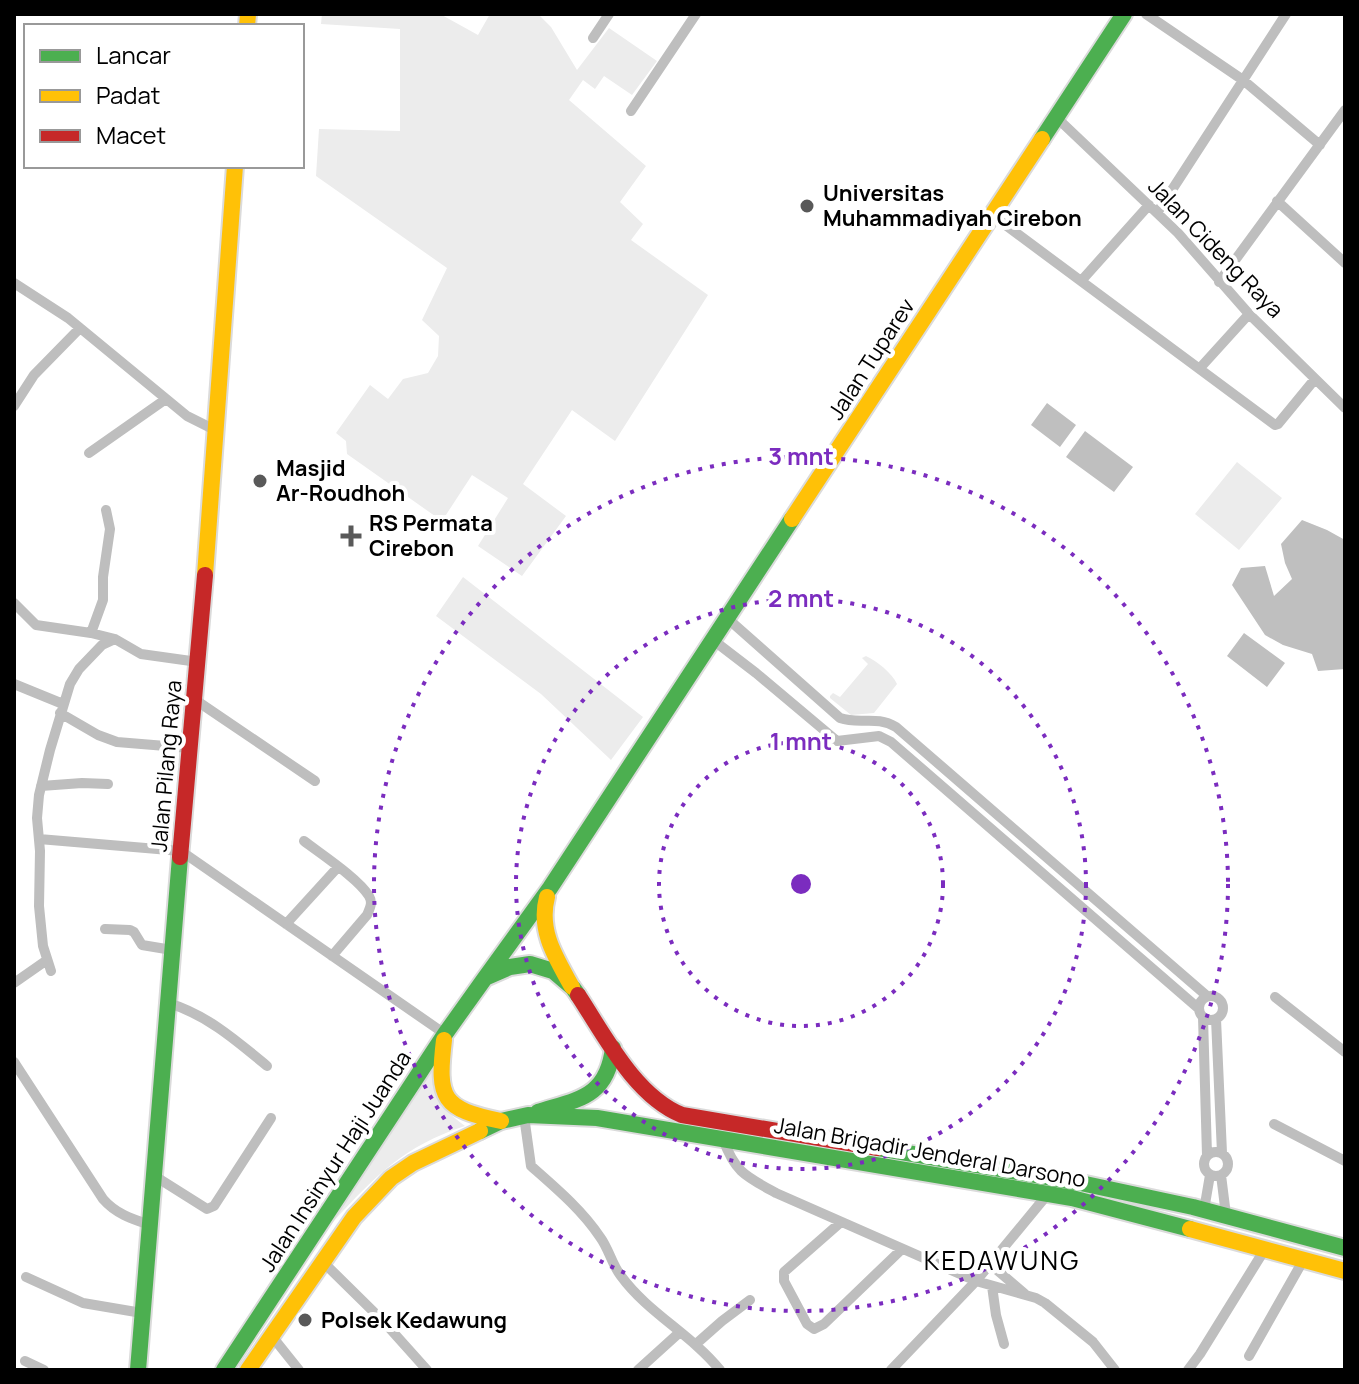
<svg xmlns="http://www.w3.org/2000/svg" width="1359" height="1384" viewBox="0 0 1359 1384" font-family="Manrope,sans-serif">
  <rect width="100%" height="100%" fill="#fff"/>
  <path fill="#ececec" d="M322,14H440L478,35L490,14H538L551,27L577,70L609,28L657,61L632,95L604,76L595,89L583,80L569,100L646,166L620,202L643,224L631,240L708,295L615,441L572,410L523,484L566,516L522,576L478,546L508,498L472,475L442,521L347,454L346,441L336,433L370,385L388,399L403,379L428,373L438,356L439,336L422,320L447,268L316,176L319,129L400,131V29L321,24Z
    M1237,462L1282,498L1239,550L1195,514Z
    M463,577L643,717L611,760L541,694L436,616Z
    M866,656C877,661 892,673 897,684L874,713L851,715L830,698V696L833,693L840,697L868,664L862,658Z
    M432,1071C439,1102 439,1106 465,1126C404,1146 375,1176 333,1222Z"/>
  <path fill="#bfbfbf" d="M1047,403L1076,425L1060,447L1031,425Z
    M1085,431L1133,467L1114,492L1066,457Z
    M1302,520L1327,530L1345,540V669L1318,671L1312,654L1283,645L1265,635L1232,585L1241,568L1265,566L1274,596L1292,579L1285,563L1281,544Z
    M1244,633L1285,663L1267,687L1227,656Z"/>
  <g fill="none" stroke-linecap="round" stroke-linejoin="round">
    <g stroke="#dbdbdb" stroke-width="20">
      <path id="fast" d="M1042,139L1124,14
        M485,978L550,888L792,519
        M538,1112C579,1099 607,1097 613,1048
        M480,1131L501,1121L528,1115L597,1118L1072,1198L1190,1229
        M878,1148L1076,1182L1193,1207L1345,1248
        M138,1370L180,857
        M224,1370L445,1034L485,978L510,967L530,964L553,971L573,988L578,995"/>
    </g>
    <g stroke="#dbdbdb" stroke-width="20">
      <path id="slow" d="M247,26L248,14
        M792,519L1042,139
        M205,575L235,166
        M547,897C538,931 556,958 572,987
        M444,1040C437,1099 442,1109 501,1121
        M1190,1229L1345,1271
        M248,1370L354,1217L391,1178L413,1163L480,1131"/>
    </g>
    <g stroke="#dbdbdb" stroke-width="20">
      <path id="jam" d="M180,857L205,575
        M578,995C605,1036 635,1096 682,1115L878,1148"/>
    </g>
    <path stroke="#bebebe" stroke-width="10" d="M1146,14L1243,80L1320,145
      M593,38L609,14
      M631,111L696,14
      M1056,117L1178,233L1249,314L1345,408
      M1277,201L1345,263
      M1157,213L1286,14
      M992,215L1275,425L1278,424L1315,379
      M1082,280L1149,205
      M1219,282L1345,110
      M14,283L68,318L187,416L215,430
      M1200,368L1249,314
      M14,406L34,375L80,328
      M89,453L166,399
      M14,603L36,625L91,633L115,639L141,654L198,662
      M727,618L840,718C860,725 876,715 896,727L1207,996
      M91,633L103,600V577L110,529L106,510
      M713,640L756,673L837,741L879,736L891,742L1198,1008
      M14,684L63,704
      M194,699L315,781
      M60,713L98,735L117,742L190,748
      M41,786L82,783L108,784
      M39,839L181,851L445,1034
      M304,841C321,854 359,879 369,896C373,903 370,908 367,915L332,956
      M286,924L338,867
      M105,929L130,930L134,932L142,945L172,950
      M51,971L43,946L39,906L40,851L37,818L39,795L50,750L70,684L79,669L102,645L115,639
      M14,983L47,960
      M1199 1008a12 12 0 1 1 24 0a12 12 0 1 1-24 0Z
      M1275,997L1345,1052
      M168,1003C206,1014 237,1041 267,1066
      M1203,1017L1207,1155
      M1216,1019L1222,1153
      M14,1062L103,1199C116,1214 132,1219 150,1225
      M524,1116L531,1166C556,1188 582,1210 600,1237C609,1249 612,1265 621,1276C648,1313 691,1334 720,1370
      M1274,1124L1345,1161
      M723,1139C735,1172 745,1176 776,1193L976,1281L1036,1298L1045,1303L1093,1342L1115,1370
      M1204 1164a12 12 0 1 1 24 0a12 12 0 1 1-24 0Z
      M153,1175L207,1209L214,1206L271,1118
      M1221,1175L1226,1215
      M1204,1210L1210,1175
      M841,1222L784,1272V1281L807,1324L814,1329L824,1324L902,1249
      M322,1261L384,1322L427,1370
      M990,1264L1025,1294
      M26,1277L83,1303L142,1313
      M992,1286L996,1315L1004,1344
      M271,1335L299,1370
      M696,1344L722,1321L750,1300
      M1249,1356L1304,1259
      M25,1361L44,1370
      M638,1370L680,1332
      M891,1370L976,1281L1047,1195
      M1188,1370L1200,1354L1265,1249"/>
    <use href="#fast" stroke="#4caf50" stroke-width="16"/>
    <use href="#slow" stroke="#ffc107" stroke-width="16"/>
    <use href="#jam" stroke="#c62828" stroke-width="16"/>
  </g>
  <g fill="none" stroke="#7b2cbf" stroke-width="4" stroke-dasharray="4 8">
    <circle cx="801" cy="884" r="142"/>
    <circle cx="801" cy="884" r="285"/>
    <circle cx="801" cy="884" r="427"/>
  </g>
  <g fill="#595959" stroke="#fff" stroke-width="3">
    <circle cx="807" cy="206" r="8"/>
    <circle cx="260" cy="481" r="8"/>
    <path d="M347 524h8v8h8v8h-8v8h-8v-8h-8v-8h8z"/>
    <circle cx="305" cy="1320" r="8"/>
  </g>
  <g text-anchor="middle" stroke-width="8" stroke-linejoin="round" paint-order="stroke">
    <g font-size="22" font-weight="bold" fill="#000" stroke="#fff" text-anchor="start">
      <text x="823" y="201">Universitas<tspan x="823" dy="25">Muhammadiyah Cirebon</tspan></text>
      <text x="276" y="476">Masjid<tspan x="276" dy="25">Ar-Roudhoh</tspan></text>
      <text x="369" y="531">RS Permata<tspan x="369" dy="25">Cirebon</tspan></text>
      <text x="321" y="1328">Polsek Kedawung</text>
    </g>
    <g font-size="22" fill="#000" stroke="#fff">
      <text transform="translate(1216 248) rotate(46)" y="8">Jalan Cideng Raya</text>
      <text transform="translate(871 359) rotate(-57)" y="8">Jalan Tuparev</text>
      <text transform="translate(166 766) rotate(-85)" y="8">Jalan Pilang Raya</text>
      <text transform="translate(930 1152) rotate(10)" y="8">Jalan Brigadir Jenderal Darsono</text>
      <text transform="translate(335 1161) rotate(-57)" y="8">Jalan Insinyur Haji Juanda</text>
    </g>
    <g font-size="26" letter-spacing="2" fill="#000" stroke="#fff">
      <text x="1002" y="1270">KEDAWUNG</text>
    </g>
  </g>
  <circle cx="801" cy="884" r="12" fill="#7b2cbf" stroke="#fff" stroke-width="4"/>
  <g font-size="24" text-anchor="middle" font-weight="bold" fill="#7b2cbf" stroke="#fff" stroke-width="8" stroke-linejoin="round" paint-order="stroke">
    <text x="801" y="465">3 mnt</text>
    <text x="801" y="607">2 mnt</text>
    <text x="801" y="750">1 mnt</text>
  </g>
  <rect width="1359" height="1384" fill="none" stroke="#000000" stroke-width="32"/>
  <rect x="24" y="24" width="280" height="144" fill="#ffffff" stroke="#999999" stroke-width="2"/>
  <rect x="40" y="50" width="40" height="12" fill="#4caf50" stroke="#999999" stroke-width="2"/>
  <text x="96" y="64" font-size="24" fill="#000000">Lancar</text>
  <rect x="40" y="90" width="40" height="12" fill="#ffc107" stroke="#999999" stroke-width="2"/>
  <text x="96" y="104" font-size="24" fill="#000000">Padat</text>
  <rect x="40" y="130" width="40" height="12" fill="#c62828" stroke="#999999" stroke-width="2"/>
  <text x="96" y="144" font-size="24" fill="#000000">Macet</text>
</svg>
